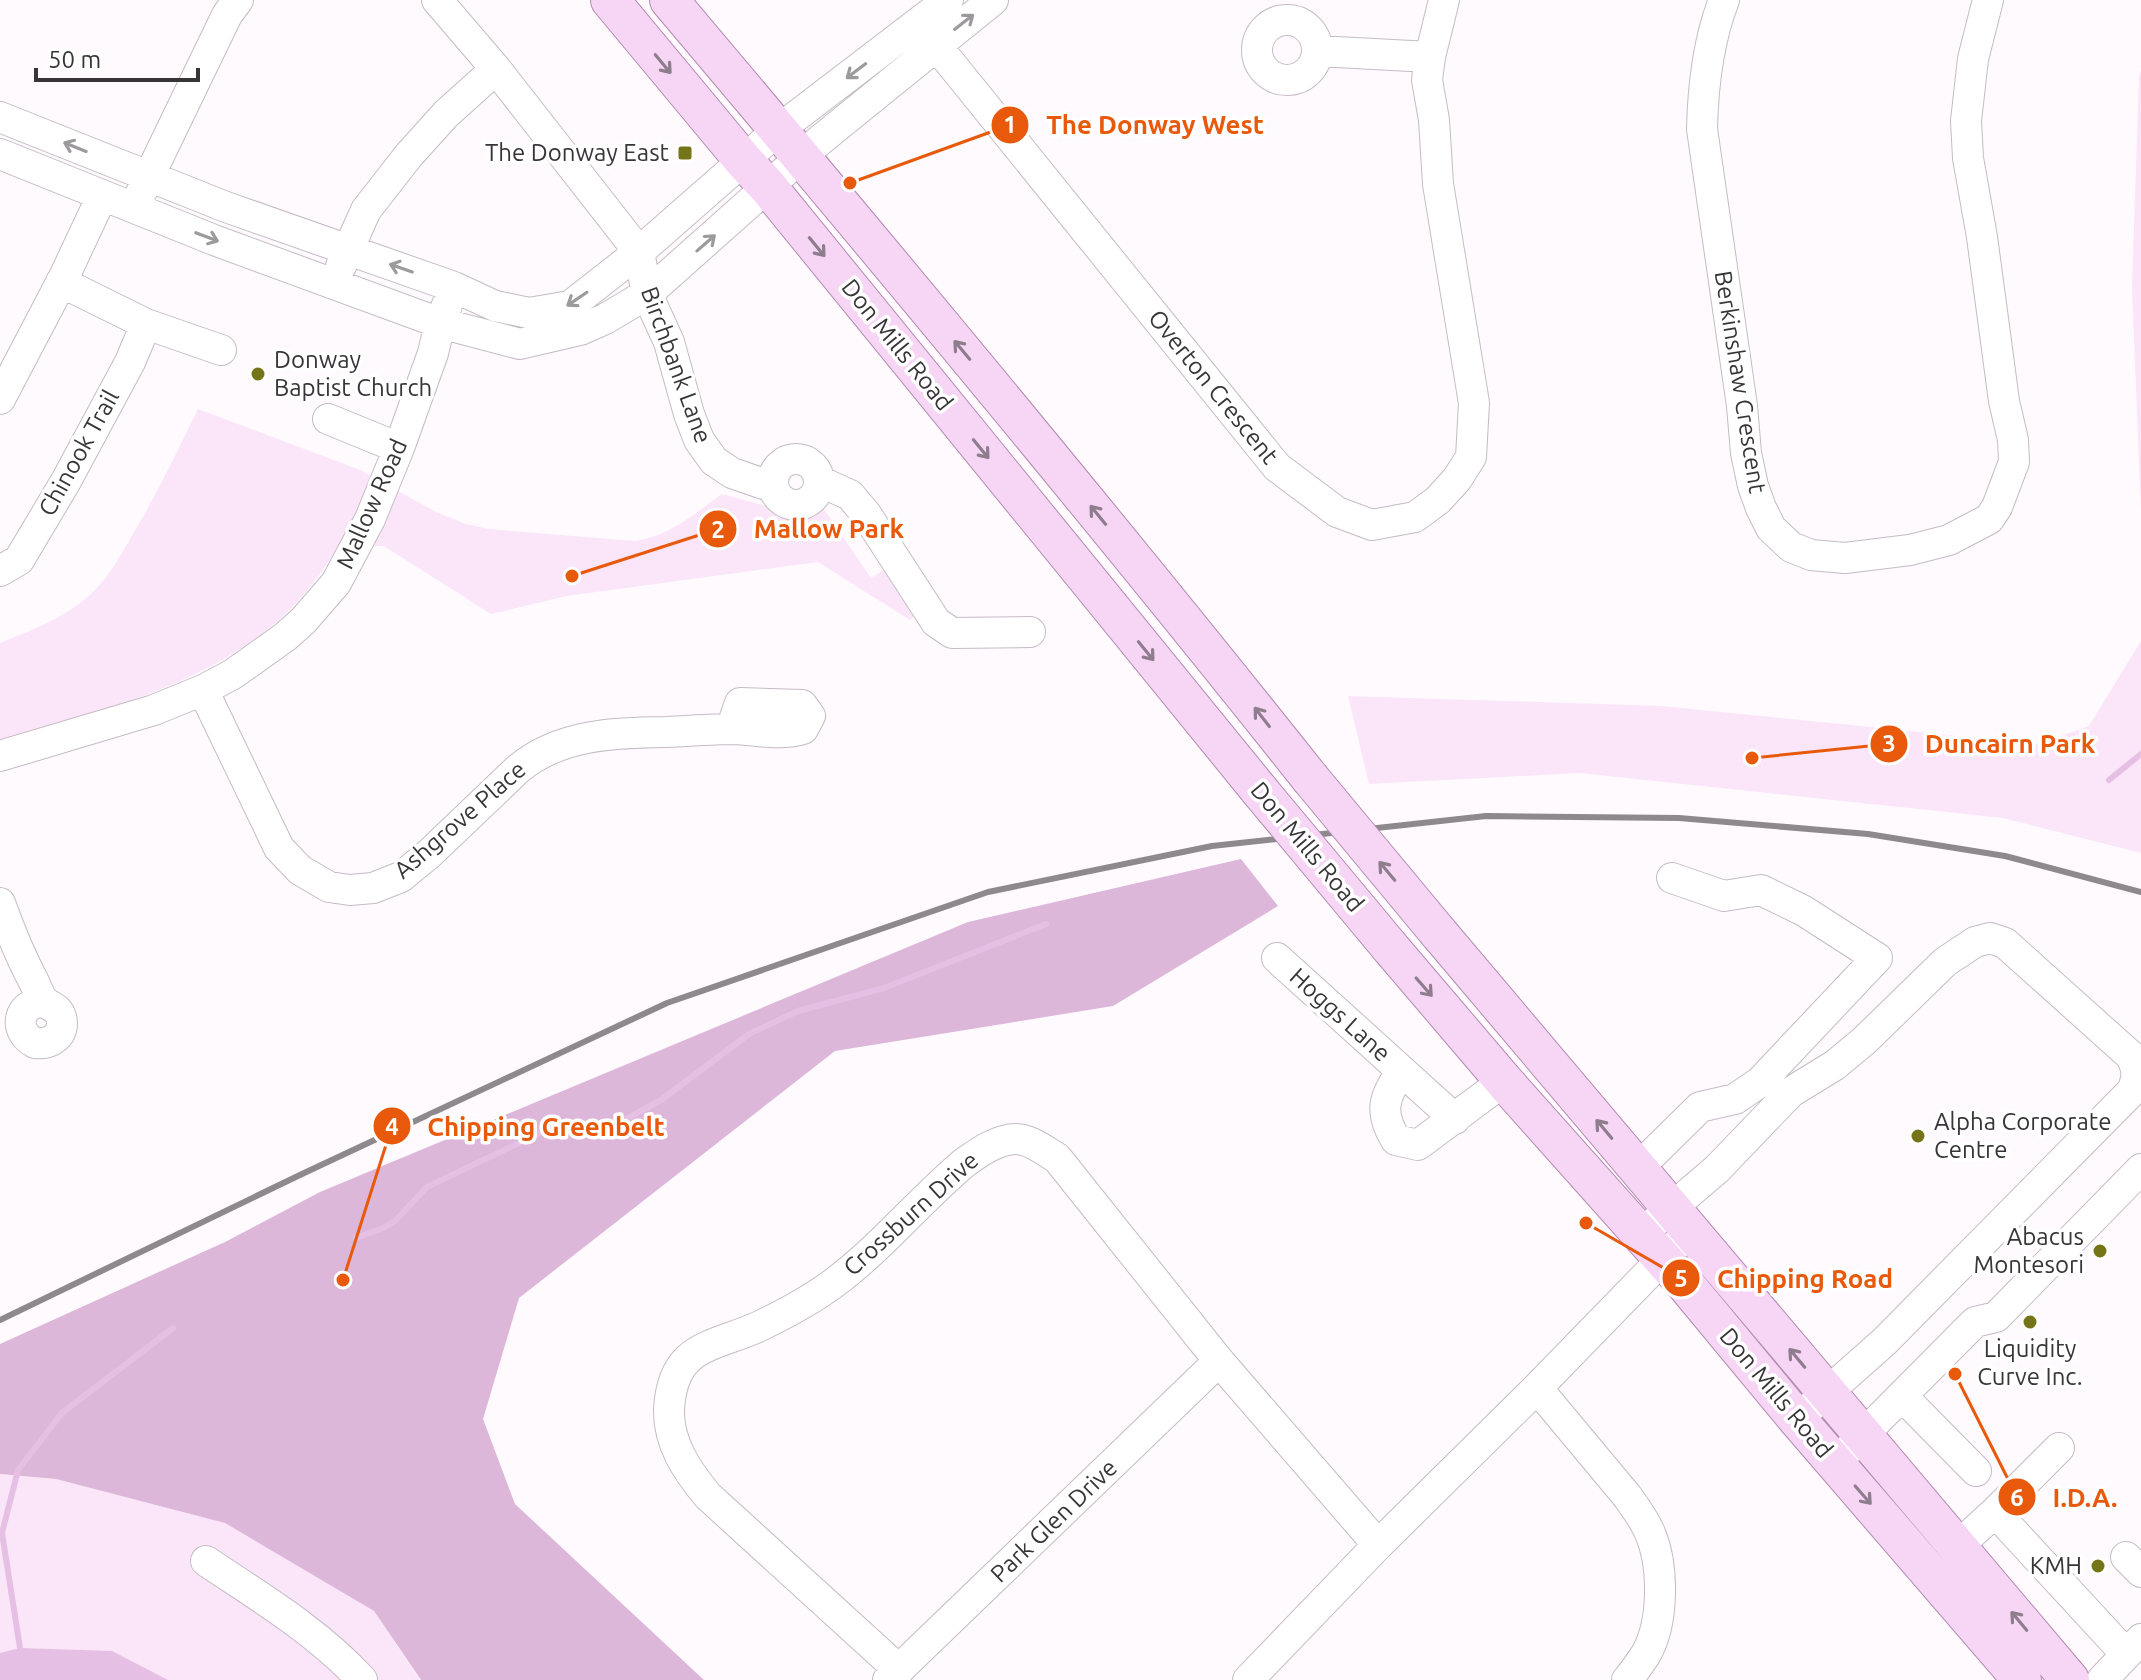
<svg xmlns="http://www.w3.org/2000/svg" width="2141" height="1680" viewBox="0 0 2141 1680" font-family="Ubuntu,sans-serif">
  <rect width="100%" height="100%" fill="#fffafe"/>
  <path fill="#fbe5f9" d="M2141,70V511L2132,288L2139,78Z
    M198,409L360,470L436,512L466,524L488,529L635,541C670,536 694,514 722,494L780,510L824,509L871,578L885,569L917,614L910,620L818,562L566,596L491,614L384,546H339C319,576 297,607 268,629C191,690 91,713 0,743V643C32,630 65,618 91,594C109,577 121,555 133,534C157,494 177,452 198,409Z
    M2141,641V853L2003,818L1580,773L1369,784L1348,696L1661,706L2038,744L2089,726Z
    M0,1474L56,1479L225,1523L374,1611L420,1680H0Z"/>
  <path fill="#dcb7da" d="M1241,859L1278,906L1113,1006L835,1051L519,1298L483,1419L515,1504L704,1680H421L374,1611L225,1523L56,1479L0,1474V1344L225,1242L320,1192L968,922Z"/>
  <path fill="#e6c0e4" d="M20,1648L112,1651L168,1680H0V1653Z"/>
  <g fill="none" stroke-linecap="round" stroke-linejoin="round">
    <path stroke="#e6c0e4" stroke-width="6" d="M2109,780L2141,754
      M356,1238L383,1228L395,1221L427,1187L546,1130L613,1126L661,1100L749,1034L798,1011L884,988L1046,924
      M20,1648L2,1533L18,1470L62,1413L173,1328"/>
    <g stroke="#c4bcc4" stroke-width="32">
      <path id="minor" d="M437,0L496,69L639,252L647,294L669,342L689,414L699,440L714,461L732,473L764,484L773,482
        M1724,0C1708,41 1703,85 1702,129L1742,406L1746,453L1753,486L1761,508L1771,528L1791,547L1811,555L1845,558L1910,550L1949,540L1989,519L1997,507L2014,462L2013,440L2004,401L1982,237L1968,158L1966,121L1973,59L1988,0
        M1257 50a30 30 0 1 1 60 0a30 30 0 1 1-60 0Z
        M918,23L1277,467L1337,512L1372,525L1415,517L1438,500L1457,479L1471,457L1474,403L1438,184L1434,120L1427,80L1430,57L1444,0
        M1317,51L1430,57
        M0,117L226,207L454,287L495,306L529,313L570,306L639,252L778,130L948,0
        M0,154L214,240L440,323L520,344L580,330L605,319L647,294L819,141L993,0
        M140,195L227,15L238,0
        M341,266L366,210L409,155L446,114L496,69
        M61,282L146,324L221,350
        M0,399L64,277L102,196
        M328,419L399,448
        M773 482a23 23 0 1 1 46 0a23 23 0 1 1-46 0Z
        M819,481L850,495L866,514L936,622L952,633L1030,632
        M0,571L19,560L66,481L130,362L146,324
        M203,690L279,848L300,870L329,887L350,890L373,888L401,877L429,854L518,769C560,734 613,733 666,732C689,731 712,729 734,729C757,730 781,736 803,729L810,716L802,705L740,703L731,729
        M0,756L154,710L203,690L233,674L285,637L303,621L336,583L370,519L399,448L433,353L440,323L447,305
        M0,903C10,931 21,958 35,984C37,989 40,997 44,1001C50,1007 58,1007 61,1017C66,1035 51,1045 35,1043C12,1031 18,1002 44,1002
        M1277,958L1455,1119
        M1402,1072C1383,1096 1379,1113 1396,1140L1418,1145L1504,1081
        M1637,1169L1700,1107L1735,1099L1760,1082L1877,958L1804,911L1761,890L1724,896L1672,878
        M1641,1234L1717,1169L1791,1092L1835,1065L1865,1040L1945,962L1975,942L1990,938L2005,943L2131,1056C2138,1070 2138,1077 2132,1091L1884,1342L1797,1419
        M1537,1388L1627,1496C1635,1507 1644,1519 1650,1533C1664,1566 1664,1622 1646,1654C1640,1663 1634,1672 1627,1680
        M1903,1397L1976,1471
        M1835,1463L1975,1322L1996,1317L2141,1169
        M1995,1512L2059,1448
        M1957,1547L1995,1512L2126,1654
        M2126,1557L2141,1572
        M206,1561C261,1598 317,1631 362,1680
        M899,1670L708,1496C687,1471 668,1443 669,1409C673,1344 712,1348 760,1326C785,1314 811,1300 834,1283C881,1248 919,1201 964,1163C978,1153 997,1139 1016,1139C1030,1139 1045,1151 1057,1158L1219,1361L1378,1545
        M888,1680L1219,1361
        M1248,1680L1378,1545L1537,1388L1679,1242
        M2102,1680L2141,1639"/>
    </g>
    <g stroke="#b18baf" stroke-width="40">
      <path id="major" d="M610,0L743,160L768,187L1260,791
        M669,0C886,257 1101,515 1310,778
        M1437,931L2070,1680
        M1389,946L1504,1081L1686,1285L1797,1419L2022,1680"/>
    </g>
    <use href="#minor" stroke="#fff" stroke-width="30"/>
    <use href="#major" stroke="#f7d5f5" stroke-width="38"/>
    <path stroke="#8d898d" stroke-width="6" d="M0,1320L302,1174L667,1003L988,892L1212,846L1486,816L1679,818L1868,834L2005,856L2141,892"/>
    <g stroke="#b18baf" stroke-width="40" stroke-linecap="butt">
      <path id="major-bridge" d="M1310,778L1437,931
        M1260,791L1389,946"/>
    </g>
    <use href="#major-bridge" stroke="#f7d5f5" stroke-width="38"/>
  </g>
  <defs><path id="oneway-shaft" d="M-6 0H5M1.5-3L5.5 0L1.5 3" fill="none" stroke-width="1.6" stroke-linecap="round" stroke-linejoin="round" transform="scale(2)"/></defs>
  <g stroke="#9c9a9c">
    <use href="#oneway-shaft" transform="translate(964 22) rotate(-38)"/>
    <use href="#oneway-shaft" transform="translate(856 71) rotate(143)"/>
    <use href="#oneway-shaft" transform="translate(75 147) rotate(-158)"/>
    <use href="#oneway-shaft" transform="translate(207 237) rotate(21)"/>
    <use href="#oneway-shaft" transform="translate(706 243) rotate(-41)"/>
    <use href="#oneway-shaft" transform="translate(401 268) rotate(-161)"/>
    <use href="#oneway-shaft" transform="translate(577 299) rotate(146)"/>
  </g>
  <g stroke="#8e7d8d">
    <use href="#oneway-shaft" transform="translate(663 64) rotate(50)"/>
    <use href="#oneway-shaft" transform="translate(817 247) rotate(51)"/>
    <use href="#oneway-shaft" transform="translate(962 350) rotate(-130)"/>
    <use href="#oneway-shaft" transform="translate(981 449) rotate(51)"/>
    <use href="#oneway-shaft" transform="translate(1098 515) rotate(-129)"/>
    <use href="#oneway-shaft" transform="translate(1146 651) rotate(51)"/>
    <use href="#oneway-shaft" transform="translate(1262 717) rotate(-128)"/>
    <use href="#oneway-shaft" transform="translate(1387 871) rotate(-130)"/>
    <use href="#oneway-shaft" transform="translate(1424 987) rotate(49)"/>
    <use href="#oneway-shaft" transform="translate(1604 1129) rotate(-130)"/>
    <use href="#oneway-shaft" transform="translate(1797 1358) rotate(-130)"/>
    <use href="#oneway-shaft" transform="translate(1863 1495) rotate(49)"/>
    <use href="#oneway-shaft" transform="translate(2019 1621) rotate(-130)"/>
  </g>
  <g fill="#757419" stroke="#fff" stroke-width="3">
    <rect x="677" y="145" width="16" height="16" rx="4"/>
    <circle cx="258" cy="374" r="8"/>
    <circle cx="1918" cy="1136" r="8"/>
    <circle cx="2100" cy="1251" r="8"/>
    <circle cx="2030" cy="1322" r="8"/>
    <circle cx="2098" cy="1566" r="8"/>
  </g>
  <g text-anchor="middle" stroke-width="7" stroke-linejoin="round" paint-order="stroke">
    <g font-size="24" fill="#383538" stroke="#fff" text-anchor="end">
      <text x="669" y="161">The Donway East</text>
      <text x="274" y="368" text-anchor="start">Donway<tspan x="274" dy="28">Baptist Church</tspan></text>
      <text x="1934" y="1130" text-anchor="start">Alpha Corporate<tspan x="1934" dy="28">Centre</tspan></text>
      <text x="2084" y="1245">Abacus<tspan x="2084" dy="28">Montesori</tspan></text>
      <text x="2030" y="1357" text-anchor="middle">Liquidity<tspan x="2030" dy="28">Curve Inc.</tspan></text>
      <text x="2082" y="1574">KMH</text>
    </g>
    <g font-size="24" fill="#383538" stroke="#fff">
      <text transform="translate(897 345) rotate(51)" y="8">Don Mills Road</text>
      <text transform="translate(676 365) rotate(70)" y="8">Birchbank Lane</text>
      <text transform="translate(1740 382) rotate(81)" y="8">Berkinshaw Crescent</text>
      <text transform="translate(1213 387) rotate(51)" y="8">Overton Crescent</text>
      <text transform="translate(79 453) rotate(-61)" y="8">Chinook Trail</text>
      <text transform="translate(372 504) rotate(-66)" y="8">Mallow Road</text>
      <text transform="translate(460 820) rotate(-41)" y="8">Ashgrove Place</text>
      <text transform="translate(1307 847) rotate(50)" y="8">Don Mills Road</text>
      <text transform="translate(1340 1015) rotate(42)" y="8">Hoggs Lane</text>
      <text transform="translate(911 1214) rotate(-42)" y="8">Crossburn Drive</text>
      <text transform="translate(1776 1393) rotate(50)" y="8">Don Mills Road</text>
      <text transform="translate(1054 1521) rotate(-44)" y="8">Park Glen Drive</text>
    </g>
  </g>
  <path fill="none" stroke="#e8590c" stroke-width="3" d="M850 183L1010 125M572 576L718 529M1752 758L1889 744M343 1280L392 1126M1586 1223L1681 1278M1955 1374L2017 1497"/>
  <g fill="#e8590c" stroke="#fff" stroke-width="3">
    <circle cx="850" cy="183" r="8"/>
    <circle cx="572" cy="576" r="8"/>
    <circle cx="1752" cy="758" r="8"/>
    <circle cx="343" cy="1280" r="8"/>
    <circle cx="1586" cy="1223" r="8"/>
    <circle cx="1955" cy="1374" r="8"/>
    <circle cx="1010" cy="125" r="20"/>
    <circle cx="718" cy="529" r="20"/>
    <circle cx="1889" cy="744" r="20"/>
    <circle cx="392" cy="1126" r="20"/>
    <circle cx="1681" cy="1278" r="20"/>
    <circle cx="2017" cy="1497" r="20"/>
  </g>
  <g font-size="24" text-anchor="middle" font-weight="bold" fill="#fff">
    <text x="1010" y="133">1</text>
    <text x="718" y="538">2</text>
    <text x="1889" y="752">3</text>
    <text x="392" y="1135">4</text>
    <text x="1681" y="1287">5</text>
    <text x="2017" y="1506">6</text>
  </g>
  <g font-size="26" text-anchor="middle" font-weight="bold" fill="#e8590c" stroke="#fff" stroke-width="7" stroke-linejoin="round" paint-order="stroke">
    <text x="1155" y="134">The Donway West</text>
    <text x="829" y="538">Mallow Park</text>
    <text x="2010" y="753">Duncairn Park</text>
    <text x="546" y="1136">Chipping Greenbelt</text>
    <text x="1805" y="1288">Chipping Road</text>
    <text x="2085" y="1507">I.D.A.</text>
  </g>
  <path d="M36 68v12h162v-12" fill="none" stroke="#383538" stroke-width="4"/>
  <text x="48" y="68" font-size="24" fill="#383538" stroke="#ffffff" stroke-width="6" paint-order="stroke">50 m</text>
</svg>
